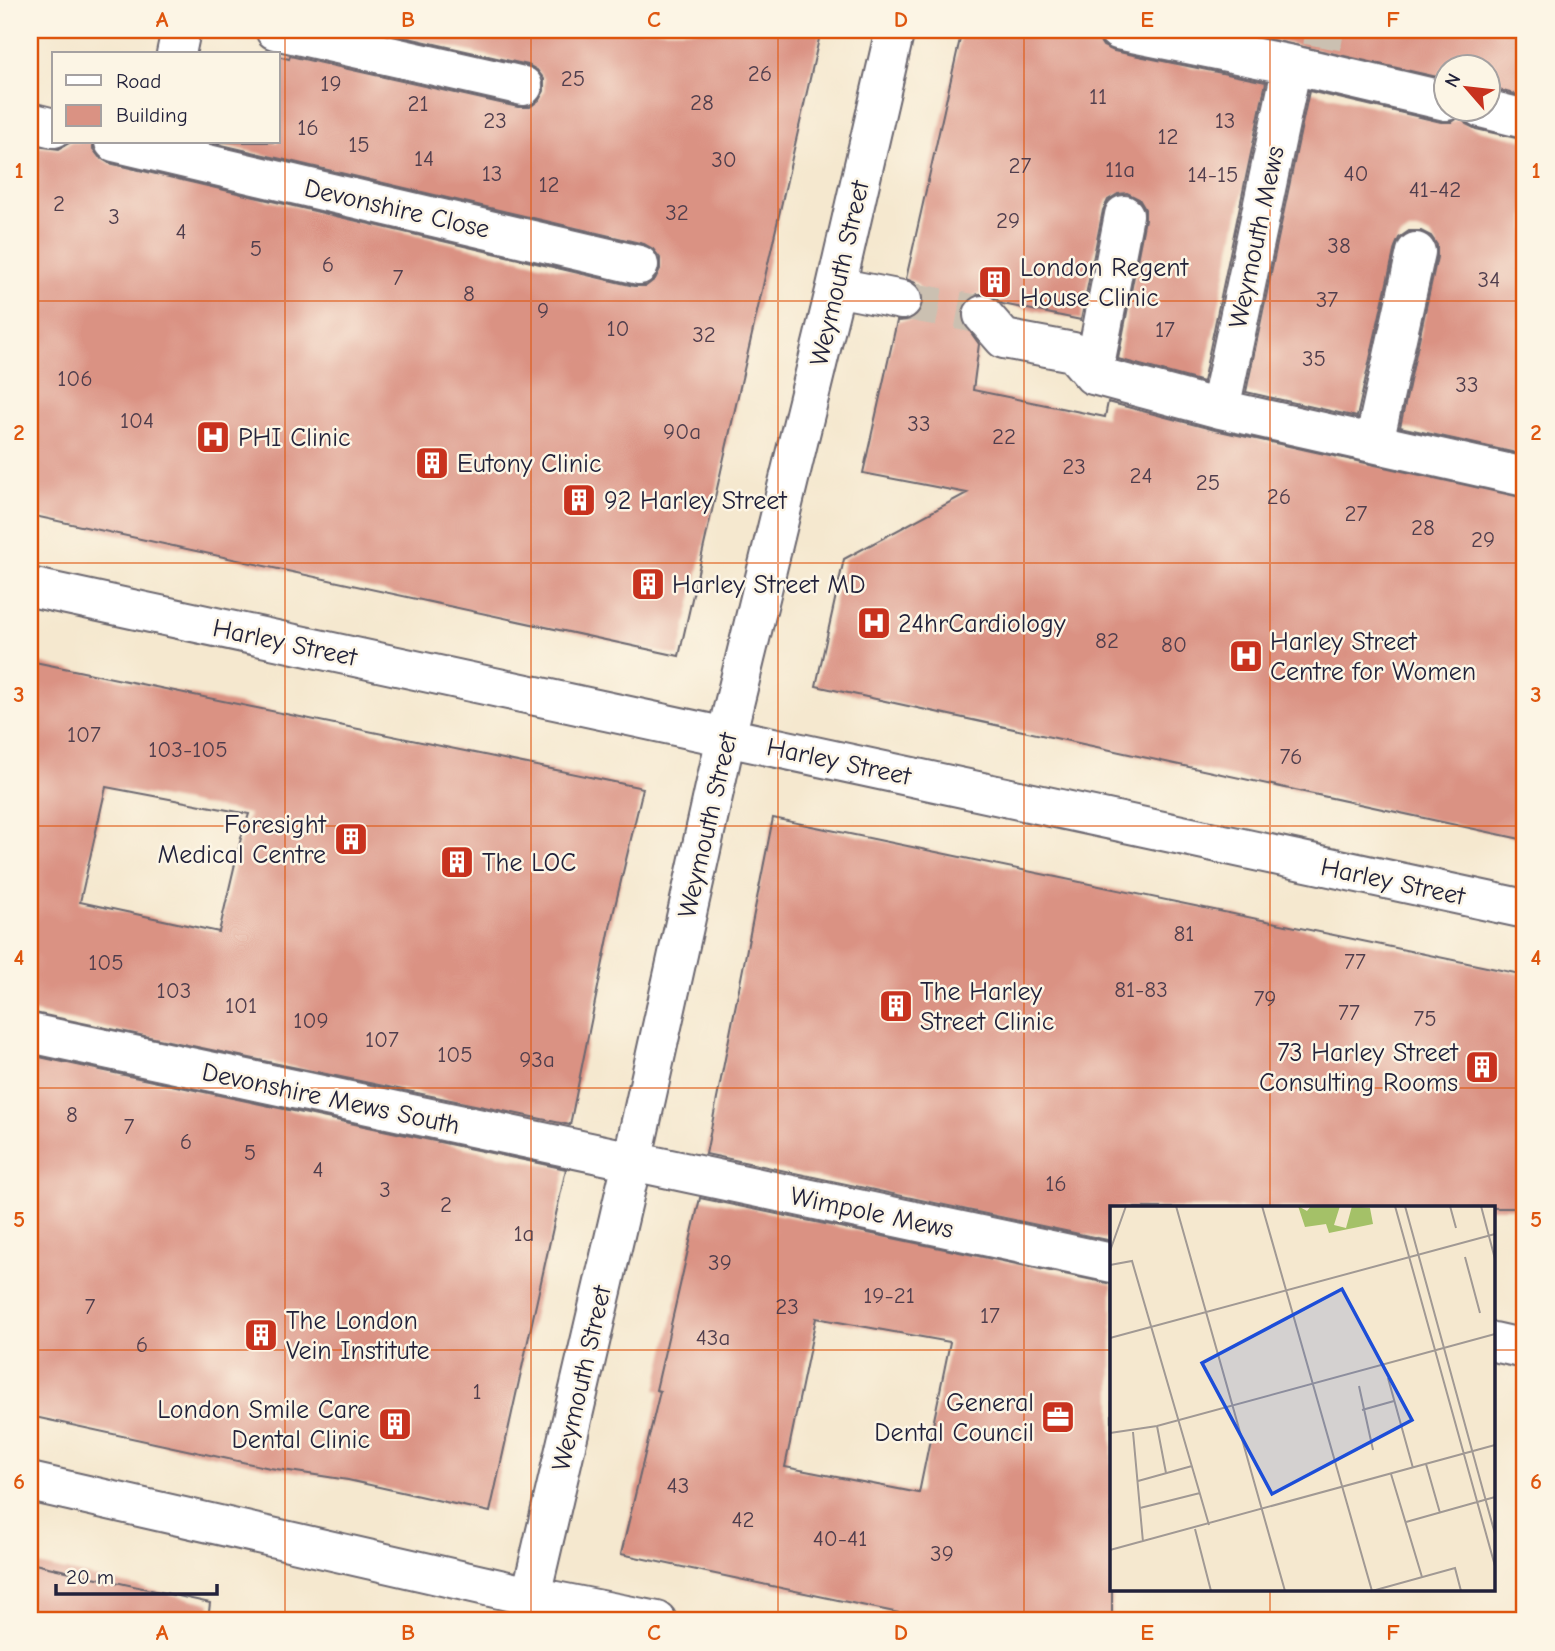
<svg xmlns="http://www.w3.org/2000/svg" width="1555" height="1651" viewBox="0 0 1555 1651" font-family="'Comic Neue',sans-serif">
  <rect width="100%" height="100%" fill="#fcf5e5"/>
  <filter id="ink" filterUnits="userSpaceOnUse"><feTurbulence type="fractalNoise" baseFrequency=".0143" numOctaves="2"/><feDisplacementMap in="SourceGraphic" scale="14" xChannelSelector="R" yChannelSelector="G"/><feConvolveMatrix kernelMatrix="1 2 1 2 8 2 1 2 1" color-interpolation-filters="sRGB"/></filter>
  <filter id="wash" filterUnits="userSpaceOnUse"><feTurbulence type="fractalNoise" baseFrequency=".00686" numOctaves="4" result="noise"/><feDisplacementMap in="SourceGraphic" scale="28" xChannelSelector="R" yChannelSelector="G"/><feGaussianBlur stdDeviation="1.57" result="paint"/><feColorMatrix in="noise" values="0 0 0 0 0 0 0 0 0 0 0 0 0 0 0 0 0 1.4 0 .05"/><feComposite in="paint" operator="in"/></filter>
  <g filter="url(#wash)">
    <rect width="100%" height="100%" fill="#f5e8cf"/>
    <g id="blocks">
      <path fill="#da9283" fill-rule="evenodd" d="M373,30H821L679,656L30,515V172L35,146L59,149L71,142H93V149L99,157L109,163L634,286H646L655,279L660,269V258L653,249L644,244L209,142H278V56L289,59L290,56L518,107H530L539,100L544,91V79L537,70L528,65Z
        M962,30H1097L1098,38L1103,46L1114,51L1266,82L1203,382L1118,359L1145,219V209L1139,199L1127,193L1118,194L1108,200L1103,210L1081,320L1003,304L989,294H978L968,299L962,309V320L979,344L973,390L1105,417L1108,402L1215,430L1525,498V840L816,686L844,559L967,493L863,473L897,321L910,320L919,314L923,305L922,292L916,283L906,279Z
        M1228,30H1525V97L1488,87V66H1446V79Z
        M1309,91L1441,122H1452L1461,116L1466,124L1476,129L1525,140V455L1400,427L1437,257V245L1431,236L1421,231H1409L1399,238L1395,247L1357,417L1246,392Z
        M30,661L643,788L611,923L570,1125L30,1012ZM106,787L249,814L241,838L219,932L80,902Z
        M773,818L1525,975V1208H1112V1241L706,1154Z
        M30,1055L566,1169L490,1512L348,1480L270,1468L30,1416Z
        M700,1198L1112,1284V1621H937L621,1554L660,1391L656,1390ZM816,1318L950,1342L919,1493L785,1467Z
        M30,1563L210,1603L208,1621H30Z"/>
    </g>
  </g>
  <g filter="url(#ink)">
    <use href="#blocks" fill-opacity="0" stroke="#6c676f" stroke-width="2"/>
    <g fill="none" stroke-linecap="round" stroke-linejoin="round">
      <path stroke="#cbc0b1" stroke-width="38" stroke-dasharray="38 19" stroke-linecap="butt" d="M1322,47L1325,30
        M902,300L983,315"/>
      <g stroke="#6c676f" stroke-width="42">
        <path id="minor" d="M275,30L523,86
          M1118,30L1292,65L1446,101
          M176,54L181,30
          M1481,108L1525,119
          M30,122L54,128
          M114,142L639,265
          M836,287L902,300
          M983,315L1004,339L1073,352L1093,375L1220,409L1525,477
          M1093,375L1124,215
          M1220,409L1292,65
          M1374,443L1416,252
          M30,587L1525,909
          M30,1033L1112,1263
          M1494,1342L1525,1349
          M30,1482L530,1596L657,1621
          M525,1621L632,1162L726,737L836,287L895,30"/>
      </g>
      <use href="#minor" stroke="#fff" stroke-width="38"/>
    </g>
  </g>
  <path fill="none" stroke="#de560e" stroke-width="2" stroke-opacity="0.55" d="M285,30V1621M531,30V1621M778,30V1621M1024,30V1621M1270,30V1208M30,301H1525M30,563H1525M30,826H1525M30,1088H1525M30,1350H1112M1494,1350H1525M1270,1590V1621"/>
  <defs>
    <g id="building-square" transform="scale(1.75)"><rect x="-9" y="-9" width="18" height="18" rx="4" fill="#c8321e" stroke="#fcf5e5"/><path d="M-4-6H4V6H1V3H-1V6H-4ZM-2.5-4.3h1.7v1.8h-1.7ZM.8-4.3h1.7v1.8H.8ZM-2.5-1h1.7V.8h-1.7ZM.8-1h1.7V.8H.8Z" fill="#fff"/></g>
    <g id="hospital-square" transform="scale(1.75)"><rect x="-9" y="-9" width="18" height="18" rx="4" fill="#c8321e" stroke="#fcf5e5"/><path d="M-5-5h3v3.5h4V-5h3V5h-3V1.5h-4V5h-3Z" fill="#fff"/></g>
    <g id="office-square" transform="scale(1.75)"><rect x="-9" y="-9" width="18" height="18" rx="4" fill="#c8321e" stroke="#fcf5e5"/><path d="M-6-3h4V-5.5h4V-3h4V5H-6ZM-1-4.5V-3h2v-1.5ZM-6 0V1H6V0Z" fill="#fff"/></g>
  </defs>
  <g fill-rule="evenodd">
    <use href="#building-square" x="995" y="282"/>
    <use href="#hospital-square" x="213" y="437"/>
    <use href="#building-square" x="432" y="463"/>
    <use href="#building-square" x="579" y="500"/>
    <use href="#building-square" x="648" y="584"/>
    <use href="#hospital-square" x="874" y="623"/>
    <use href="#hospital-square" x="1246" y="656"/>
    <use href="#building-square" x="351" y="839"/>
    <use href="#building-square" x="457" y="862"/>
    <use href="#building-square" x="896" y="1006"/>
    <use href="#building-square" x="1482" y="1067"/>
    <use href="#building-square" x="261" y="1335"/>
    <use href="#office-square" x="1058" y="1417"/>
    <use href="#building-square" x="395" y="1424"/>
  </g>
  <g text-anchor="middle" stroke-width="5" stroke-linejoin="round" paint-order="stroke">
    <g font-size="23" fill="#503e4d">
      <text x="760" y="81">26</text>
      <text x="573" y="86">25</text>
      <text x="331" y="91">19</text>
      <text x="1098" y="104">11</text>
      <text x="702" y="110">28</text>
      <text x="418" y="111">21</text>
      <text x="495" y="128">23</text>
      <text x="1225" y="128">13</text>
      <text x="308" y="135">16</text>
      <text x="1168" y="144">12</text>
      <text x="359" y="152">15</text>
      <text x="424" y="166">14</text>
      <text x="724" y="167">30</text>
      <text x="1020" y="173">27</text>
      <text x="1120" y="177">11a</text>
      <text x="492" y="181">13</text>
      <text x="1356" y="181">40</text>
      <text x="1213" y="182">14-15</text>
      <text x="549" y="192">12</text>
      <text x="1435" y="197">41-42</text>
      <text x="59" y="211">2</text>
      <text x="677" y="220">32</text>
      <text x="114" y="224">3</text>
      <text x="1008" y="228">29</text>
      <text x="181" y="239">4</text>
      <text x="1339" y="253">38</text>
      <text x="256" y="256">5</text>
      <text x="328" y="272">6</text>
      <text x="398" y="285">7</text>
      <text x="1489" y="287">34</text>
      <text x="469" y="301">8</text>
      <text x="1327" y="307">37</text>
      <text x="543" y="318">9</text>
      <text x="618" y="336">10</text>
      <text x="1165" y="337">17</text>
      <text x="704" y="342">32</text>
      <text x="1314" y="366">35</text>
      <text x="75" y="386">106</text>
      <text x="1467" y="392">33</text>
      <text x="137" y="428">104</text>
      <text x="919" y="431">33</text>
      <text x="682" y="439">90a</text>
      <text x="1004" y="444">22</text>
      <text x="1074" y="474">23</text>
      <text x="1141" y="483">24</text>
      <text x="1208" y="490">25</text>
      <text x="1279" y="504">26</text>
      <text x="1356" y="521">27</text>
      <text x="1423" y="535">28</text>
      <text x="1483" y="547">29</text>
      <text x="1107" y="648">82</text>
      <text x="1174" y="652">80</text>
      <text x="84" y="742">107</text>
      <text x="188" y="757">103-105</text>
      <text x="1291" y="764">76</text>
      <text x="1184" y="941">81</text>
      <text x="1355" y="969">77</text>
      <text x="106" y="970">105</text>
      <text x="1141" y="997">81-83</text>
      <text x="174" y="998">103</text>
      <text x="1265" y="1006">79</text>
      <text x="241" y="1013">101</text>
      <text x="1349" y="1020">77</text>
      <text x="1425" y="1026">75</text>
      <text x="311" y="1028">109</text>
      <text x="382" y="1047">107</text>
      <text x="455" y="1062">105</text>
      <text x="537" y="1067">93a</text>
      <text x="72" y="1122">8</text>
      <text x="129" y="1134">7</text>
      <text x="186" y="1149">6</text>
      <text x="250" y="1160">5</text>
      <text x="318" y="1177">4</text>
      <text x="1056" y="1191">16</text>
      <text x="385" y="1197">3</text>
      <text x="446" y="1212">2</text>
      <text x="524" y="1241">1a</text>
      <text x="720" y="1270">39</text>
      <text x="889" y="1303">19-21</text>
      <text x="90" y="1314">7</text>
      <text x="787" y="1314">23</text>
      <text x="990" y="1323">17</text>
      <text x="713" y="1345">43a</text>
      <text x="142" y="1352">6</text>
      <text x="477" y="1399">1</text>
      <text x="678" y="1493">43</text>
      <text x="743" y="1527">42</text>
      <text x="840" y="1546">40-41</text>
      <text x="942" y="1561">39</text>
    </g>
    <g font-size="26" fill="#22223b" stroke="#fcf5e5">
      <text transform="translate(397 208) rotate(13)" y="9">Devonshire Close</text>
      <text transform="translate(1256 237) rotate(-78)" y="9">Weymouth Mews</text>
      <text transform="translate(839 273) rotate(-77)" y="9">Weymouth Street</text>
      <text transform="translate(285 642) rotate(12)" y="9">Harley Street</text>
      <text transform="translate(839 761) rotate(12)" y="9">Harley Street</text>
      <text transform="translate(707 825) rotate(-77)" y="9">Weymouth Street</text>
      <text transform="translate(1393 881) rotate(12)" y="9">Harley Street</text>
      <text transform="translate(331 1098) rotate(12)" y="9">Devonshire Mews South</text>
      <text transform="translate(872 1212) rotate(12)" y="9">Wimpole Mews</text>
      <text transform="translate(581 1378) rotate(-77)" y="9">Weymouth Street</text>
    </g>
    <g font-size="26" fill="#22223b" stroke="#fcf5e5" text-anchor="start">
      <text x="1020" y="276">London Regent<tspan x="1020" dy="30">House Clinic</tspan></text>
      <text x="238" y="446">PHI Clinic</text>
      <text x="457" y="472">Eutony Clinic</text>
      <text x="604" y="509">92 Harley Street</text>
      <text x="672" y="593">Harley Street MD</text>
      <text x="898" y="632">24hrCardiology</text>
      <text x="1270" y="650">Harley Street<tspan x="1270" dy="30">Centre for Women</tspan></text>
      <text x="326" y="833" text-anchor="end">Foresight<tspan x="326" dy="30">Medical Centre</tspan></text>
      <text x="482" y="871">The LOC</text>
      <text x="920" y="1000">The Harley<tspan x="920" dy="30">Street Clinic</tspan></text>
      <text x="1458" y="1061" text-anchor="end">73 Harley Street<tspan x="1458" dy="30">Consulting Rooms</tspan></text>
      <text x="286" y="1329">The London<tspan x="286" dy="30">Vein Institute</tspan></text>
      <text x="1034" y="1411" text-anchor="end">General<tspan x="1034" dy="30">Dental Council</tspan></text>
      <text x="370" y="1418" text-anchor="end">London Smile Care<tspan x="370" dy="30">Dental Clinic</tspan></text>
    </g>
  </g>
  <g transform="translate(1110 1206)">
    <rect width="385" height="385" fill="#f5e8cf"/>
    <path d="M188,0L197,5L201,0H230L224,19L236,22L242,0L260,2L263,18L219,27L216,18L195,21Z" fill="#a4c168"/>
    <path fill="none" stroke="#a19994" stroke-width="2" d="M66,0L175,385M152,0L262,385L345,362L351,385M285,0L385,360M295,0L385,328M340,0L346,22M371,0L385,53M0,45L16,0M355,51L370,107M0,59L22,55L99,319M0,132L385,28M278,172L303,262M249,180L263,244M252,204L284,195M47,220L56,267M23,226L33,336M0,227L47,220L385,128M316,258L330,307M281,268L312,371M28,275L82,260M30,302L90,287M296,316L385,291M85,323L101,385M0,344L385,239"/>
    <path fill="#1d4ed8" fill-opacity="0.15" stroke="#1d4ed8" stroke-width="3.5" d="M232,83L302,214L162,288L92,157Z"/>
    <rect width="385" height="385" fill="none" stroke="#22223b" stroke-width="3.5"/>
  </g>
  <rect width="1555" height="1651" fill="none" stroke="#fcf5e5" stroke-width="77"/>
  <rect x="52" y="52" width="228" height="91" fill="#fcf5e5" stroke="#a5a1a1" stroke-width="2"/>
  <rect x="66" y="75" width="35" height="10" fill="#ffffff" stroke="#a5a1a1" stroke-width="2"/>
  <text x="116" y="88" font-size="21" fill="#22223b">Road</text>
  <rect x="66" y="105" width="35" height="21" fill="#da9283" stroke="#a5a1a1" stroke-width="2"/>
  <text x="116" y="122" font-size="21" fill="#22223b">Building</text>
  <g transform="translate(1467 88) rotate(298)"><circle r="33" fill="#fcf5e5" stroke="#a5a1a1" stroke-width="2"/>
  <path d="M0-5L12 26L0 18L-12 26Z" fill="#c8321e"/>
  <text y="-10" font-size="19" font-weight="bold" text-anchor="middle" fill="#22223b">N</text>
  </g>
  <path d="M56 1584v10h161v-10" fill="none" stroke="#22223b" stroke-width="3.5"/>
  <text x="66" y="1584" font-size="21" fill="#22223b" stroke="#fcf5e5" stroke-width="5" paint-order="stroke">20 m</text>
  <rect x="38" y="38" width="1478" height="1574" fill="none" stroke="#de560e" stroke-width="2.5"/>
  <g font-size="23" text-anchor="middle" font-weight="bold" fill="#de560e">
    <text x="162" y="27">A</text>
    <text x="408" y="27">B</text>
    <text x="654" y="27">C</text>
    <text x="901" y="27">D</text>
    <text x="1147" y="27">E</text>
    <text x="1393" y="27">F</text>
    <text x="19" y="178">1</text>
    <text x="1536" y="178">1</text>
    <text x="19" y="440">2</text>
    <text x="1536" y="440">2</text>
    <text x="19" y="702">3</text>
    <text x="1536" y="702">3</text>
    <text x="19" y="965">4</text>
    <text x="1536" y="965">4</text>
    <text x="19" y="1227">5</text>
    <text x="1536" y="1227">5</text>
    <text x="19" y="1489">6</text>
    <text x="1536" y="1489">6</text>
    <text x="162" y="1640">A</text>
    <text x="408" y="1640">B</text>
    <text x="654" y="1640">C</text>
    <text x="901" y="1640">D</text>
    <text x="1147" y="1640">E</text>
    <text x="1393" y="1640">F</text>
  </g>
</svg>
